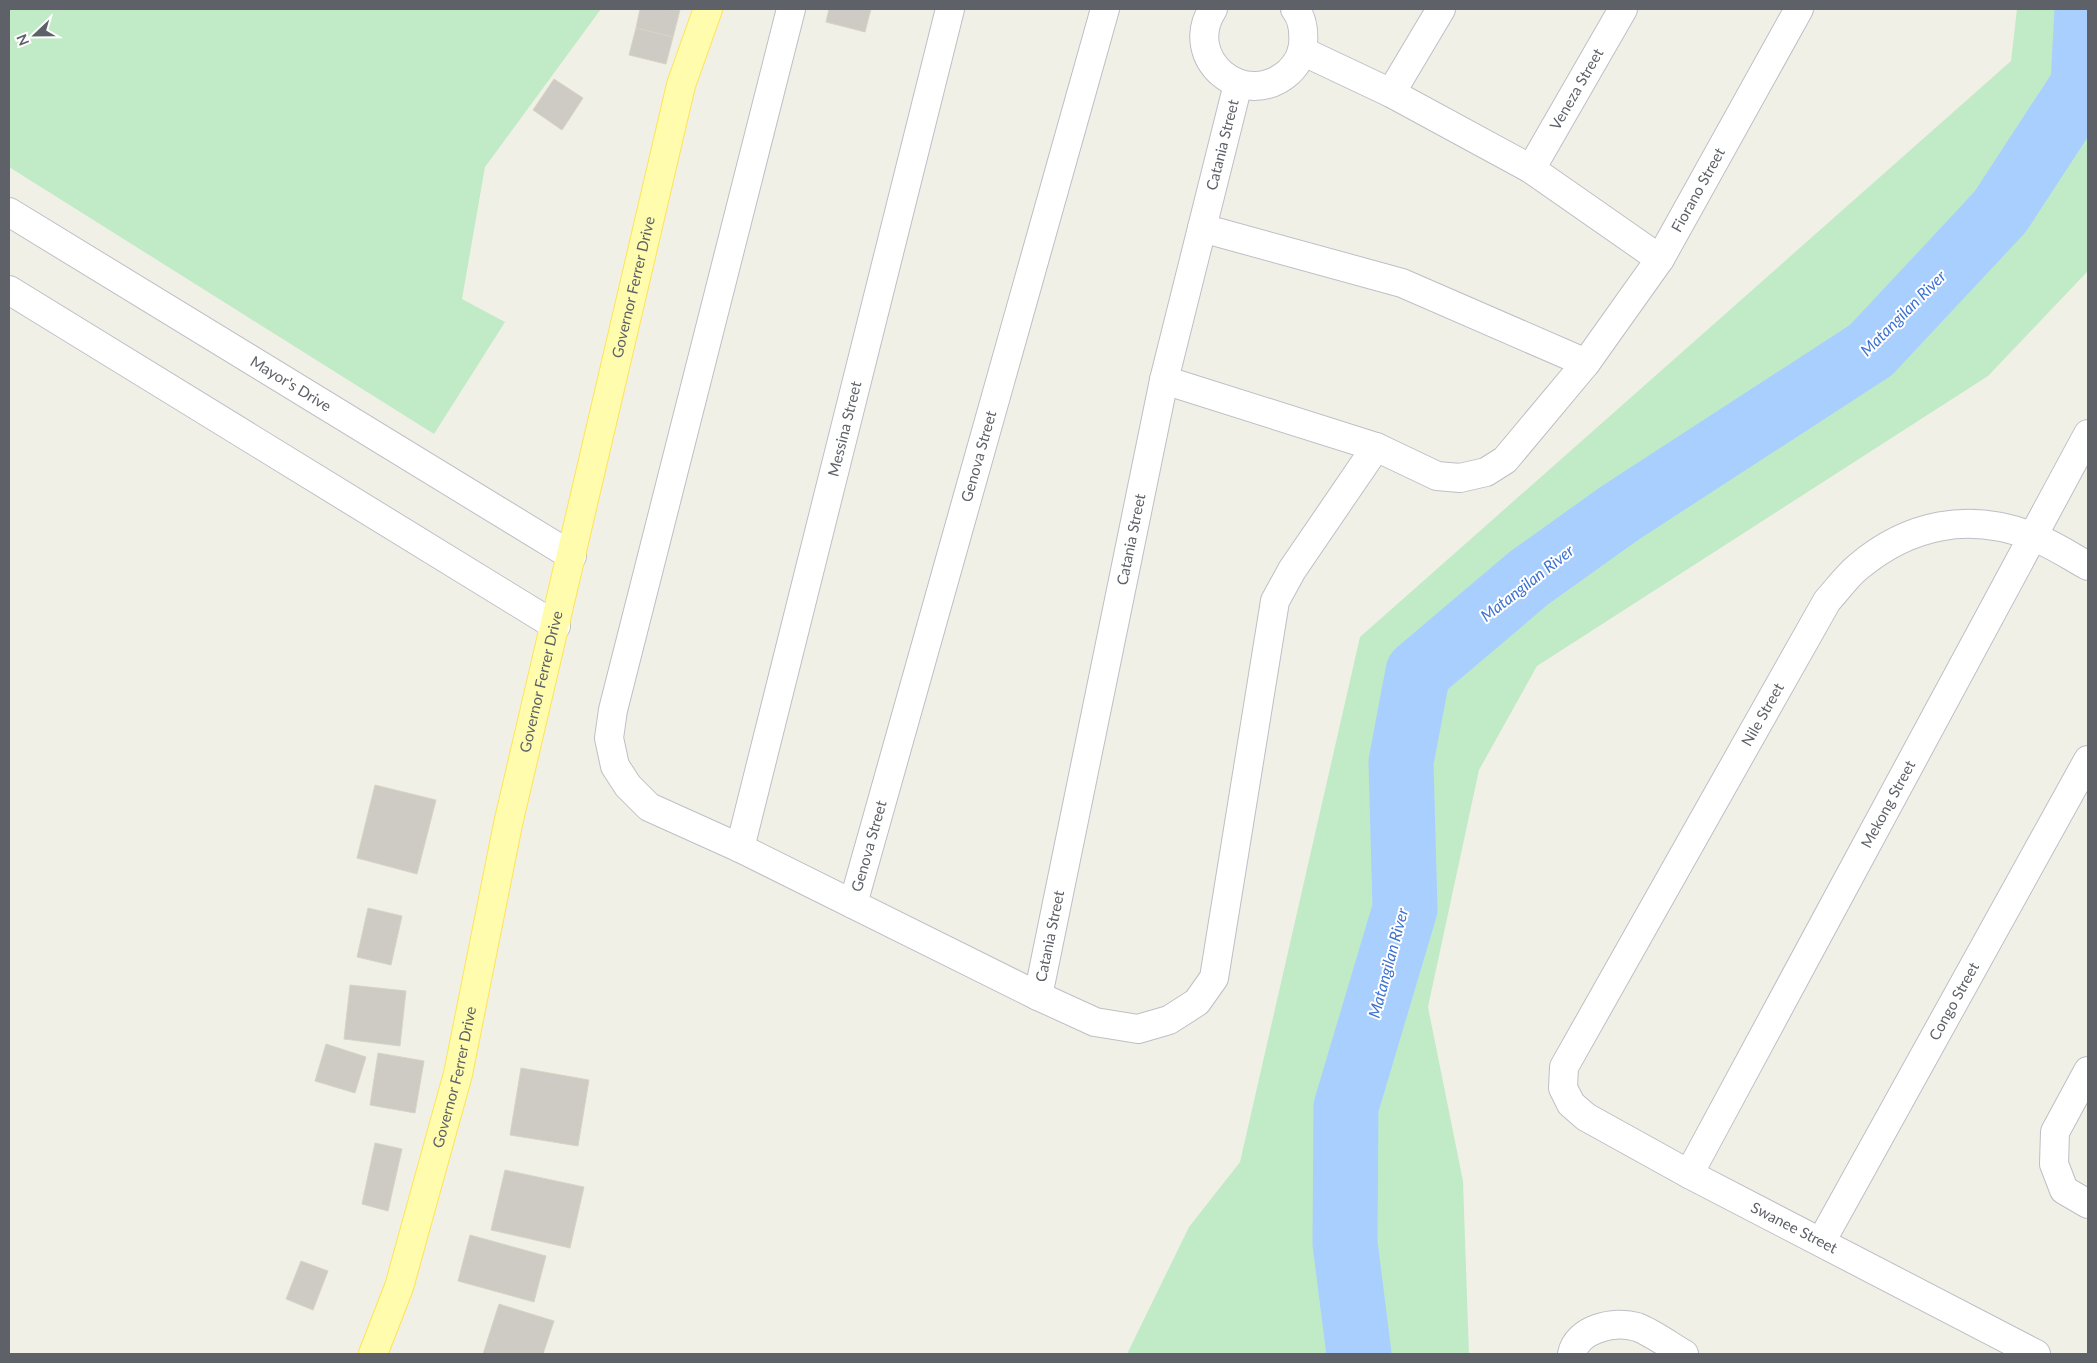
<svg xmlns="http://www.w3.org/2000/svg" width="2097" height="1363" viewBox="0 0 2097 1363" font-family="Lato,sans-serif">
  <rect width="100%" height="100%" fill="#f1f0e6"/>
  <path fill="#c1ebc6" d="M9,9H601L485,167L462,299L505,322L434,434L9,167Z
    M2017,9H2088V271L1988,376L1537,666L1479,770L1428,1007L1463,1181L1469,1354H1127L1189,1227L1240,1162L1360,637L2011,61Z"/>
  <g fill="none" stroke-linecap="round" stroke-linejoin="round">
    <path stroke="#a9cfff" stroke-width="65" d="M1359,1354L1345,1243L1346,1107L1405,909L1401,762L1418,672L1529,578L1620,513L1871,350L2000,212L2083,85L2087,9"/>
  </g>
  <path fill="#cdcbc3" stroke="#d7d4c4" d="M640,9L680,10L673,37L636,28Z
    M829,9H871L865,32L826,22Z
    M636,28L673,37L666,64L629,55Z
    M554,79L583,98L562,130L533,110Z
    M375,785L436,800L417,874L357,858Z
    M368,908L402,916L391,965L357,957Z
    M350,985L406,991L400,1046L344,1039Z
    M326,1044L366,1057L355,1093L315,1081Z
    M378,1053L424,1061L415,1113L370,1105Z
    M521,1068L589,1080L578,1146L510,1135Z
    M375,1143L402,1149L388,1211L362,1204Z
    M505,1170L584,1187L570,1248L491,1230Z
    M470,1235L546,1256L534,1302L458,1281Z
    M301,1261L328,1271L313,1310L286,1299Z
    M499,1304L554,1321L543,1354H483Z"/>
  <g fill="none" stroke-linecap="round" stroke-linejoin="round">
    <g stroke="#bebfc6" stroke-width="30">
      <g id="minor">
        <path d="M791,9L613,710L609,738L615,766L628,786L649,807L740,848L1038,996L1095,1022L1138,1029L1169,1020L1197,1002L1214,978L1275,601L1292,570L1376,447"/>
        <path d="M1213,9C1181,58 1244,112 1289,72C1296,65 1302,55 1303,45C1304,33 1303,19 1295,9"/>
        <path d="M1302,51L1391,93L1531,169L1660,259"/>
        <path d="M1391,93L1441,9"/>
        <path id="s1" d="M1531,169L1623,9"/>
        <path id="s2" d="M9,212L572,556"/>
        <path d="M1202,228L1402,283L1586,363"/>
        <path d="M9,290L556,626"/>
        <path id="s3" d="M1164,380L1376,447L1437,476L1460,478L1486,472L1505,460L1586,363L1660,259L1799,9"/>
        <path id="s4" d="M740,848L950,9"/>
        <path id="s5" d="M853,904L1105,9"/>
        <path id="s6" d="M1038,996L1164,380L1238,84"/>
        <path d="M2088,1071L2055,1132L2054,1164L2064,1190L2088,1204"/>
        <path id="s7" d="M1689,1174L2088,434"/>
        <path id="s8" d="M1821,1242L2088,760"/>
        <path d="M1572,1354C1577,1329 1614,1320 1637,1327C1653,1333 1670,1346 1684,1354"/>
        <path id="s9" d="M2036,1354L1689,1174L1586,1117L1571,1104L1563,1088L1564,1067L1827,601C1837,590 1847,576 1858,567C1909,524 1969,512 2031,536C2051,543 2070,556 2088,566"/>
      </g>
    </g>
    <g stroke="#ffe452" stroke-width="30">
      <g id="major">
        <path id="s10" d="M373,1354L399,1287L458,1074L508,824L681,85L708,9"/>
      </g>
    </g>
    <use href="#minor" stroke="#fff" stroke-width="28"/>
    <use href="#major" stroke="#fffcae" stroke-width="28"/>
  </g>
  <g text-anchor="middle" stroke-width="4" stroke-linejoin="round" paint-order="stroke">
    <g font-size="15" fill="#5e6168" stroke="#fff">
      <text dy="5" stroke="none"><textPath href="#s1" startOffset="92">Veneza Street</textPath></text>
      <text dy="5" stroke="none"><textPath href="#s6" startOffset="871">Catania Street</textPath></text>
      <text dy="5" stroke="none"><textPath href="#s3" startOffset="695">Fiorano Street</textPath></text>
      <text dy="5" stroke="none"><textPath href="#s10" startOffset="1099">Governor Ferrer Drive</textPath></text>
      <text dy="5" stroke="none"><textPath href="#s2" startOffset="330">Mayor's Drive</textPath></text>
      <text dy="5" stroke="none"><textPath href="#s4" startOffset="432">Messina Street</textPath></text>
      <text dy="5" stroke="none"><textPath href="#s5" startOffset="465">Genova Street</textPath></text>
      <text dy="5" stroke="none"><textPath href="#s6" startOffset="466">Catania Street</textPath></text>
      <text dy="5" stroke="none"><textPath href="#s10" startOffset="694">Governor Ferrer Drive</textPath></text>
      <text dy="5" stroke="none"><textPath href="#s9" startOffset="972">Nile Street</textPath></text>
      <text dy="5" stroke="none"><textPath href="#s7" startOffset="420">Mekong Street</textPath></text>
      <text dy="5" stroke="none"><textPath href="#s5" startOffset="60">Genova Street</textPath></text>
      <text dy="5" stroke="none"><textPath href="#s6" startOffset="61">Catania Street</textPath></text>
      <text dy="5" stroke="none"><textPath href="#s8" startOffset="275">Congo Street</textPath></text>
      <text dy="5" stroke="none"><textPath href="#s10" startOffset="289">Governor Ferrer Drive</textPath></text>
      <text transform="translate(1794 1228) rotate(27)" y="5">Swanee Street</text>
    </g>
    <g font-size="16" font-style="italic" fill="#3d72d1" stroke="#fff">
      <text transform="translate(1903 313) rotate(-45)" y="6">Matangilan River</text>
      <text transform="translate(1527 583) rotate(-38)" y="6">Matangilan River</text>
      <text transform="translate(1388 963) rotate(-75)" y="6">Matangilan River</text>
    </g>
  </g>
  <rect width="2097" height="1363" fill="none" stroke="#5e6168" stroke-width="20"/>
  <g transform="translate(35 35) rotate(248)" stroke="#ffffff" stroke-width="4" paint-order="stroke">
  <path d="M0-4L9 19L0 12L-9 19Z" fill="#5e6168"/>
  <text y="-8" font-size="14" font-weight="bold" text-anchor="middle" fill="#5e6168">N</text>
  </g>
</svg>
